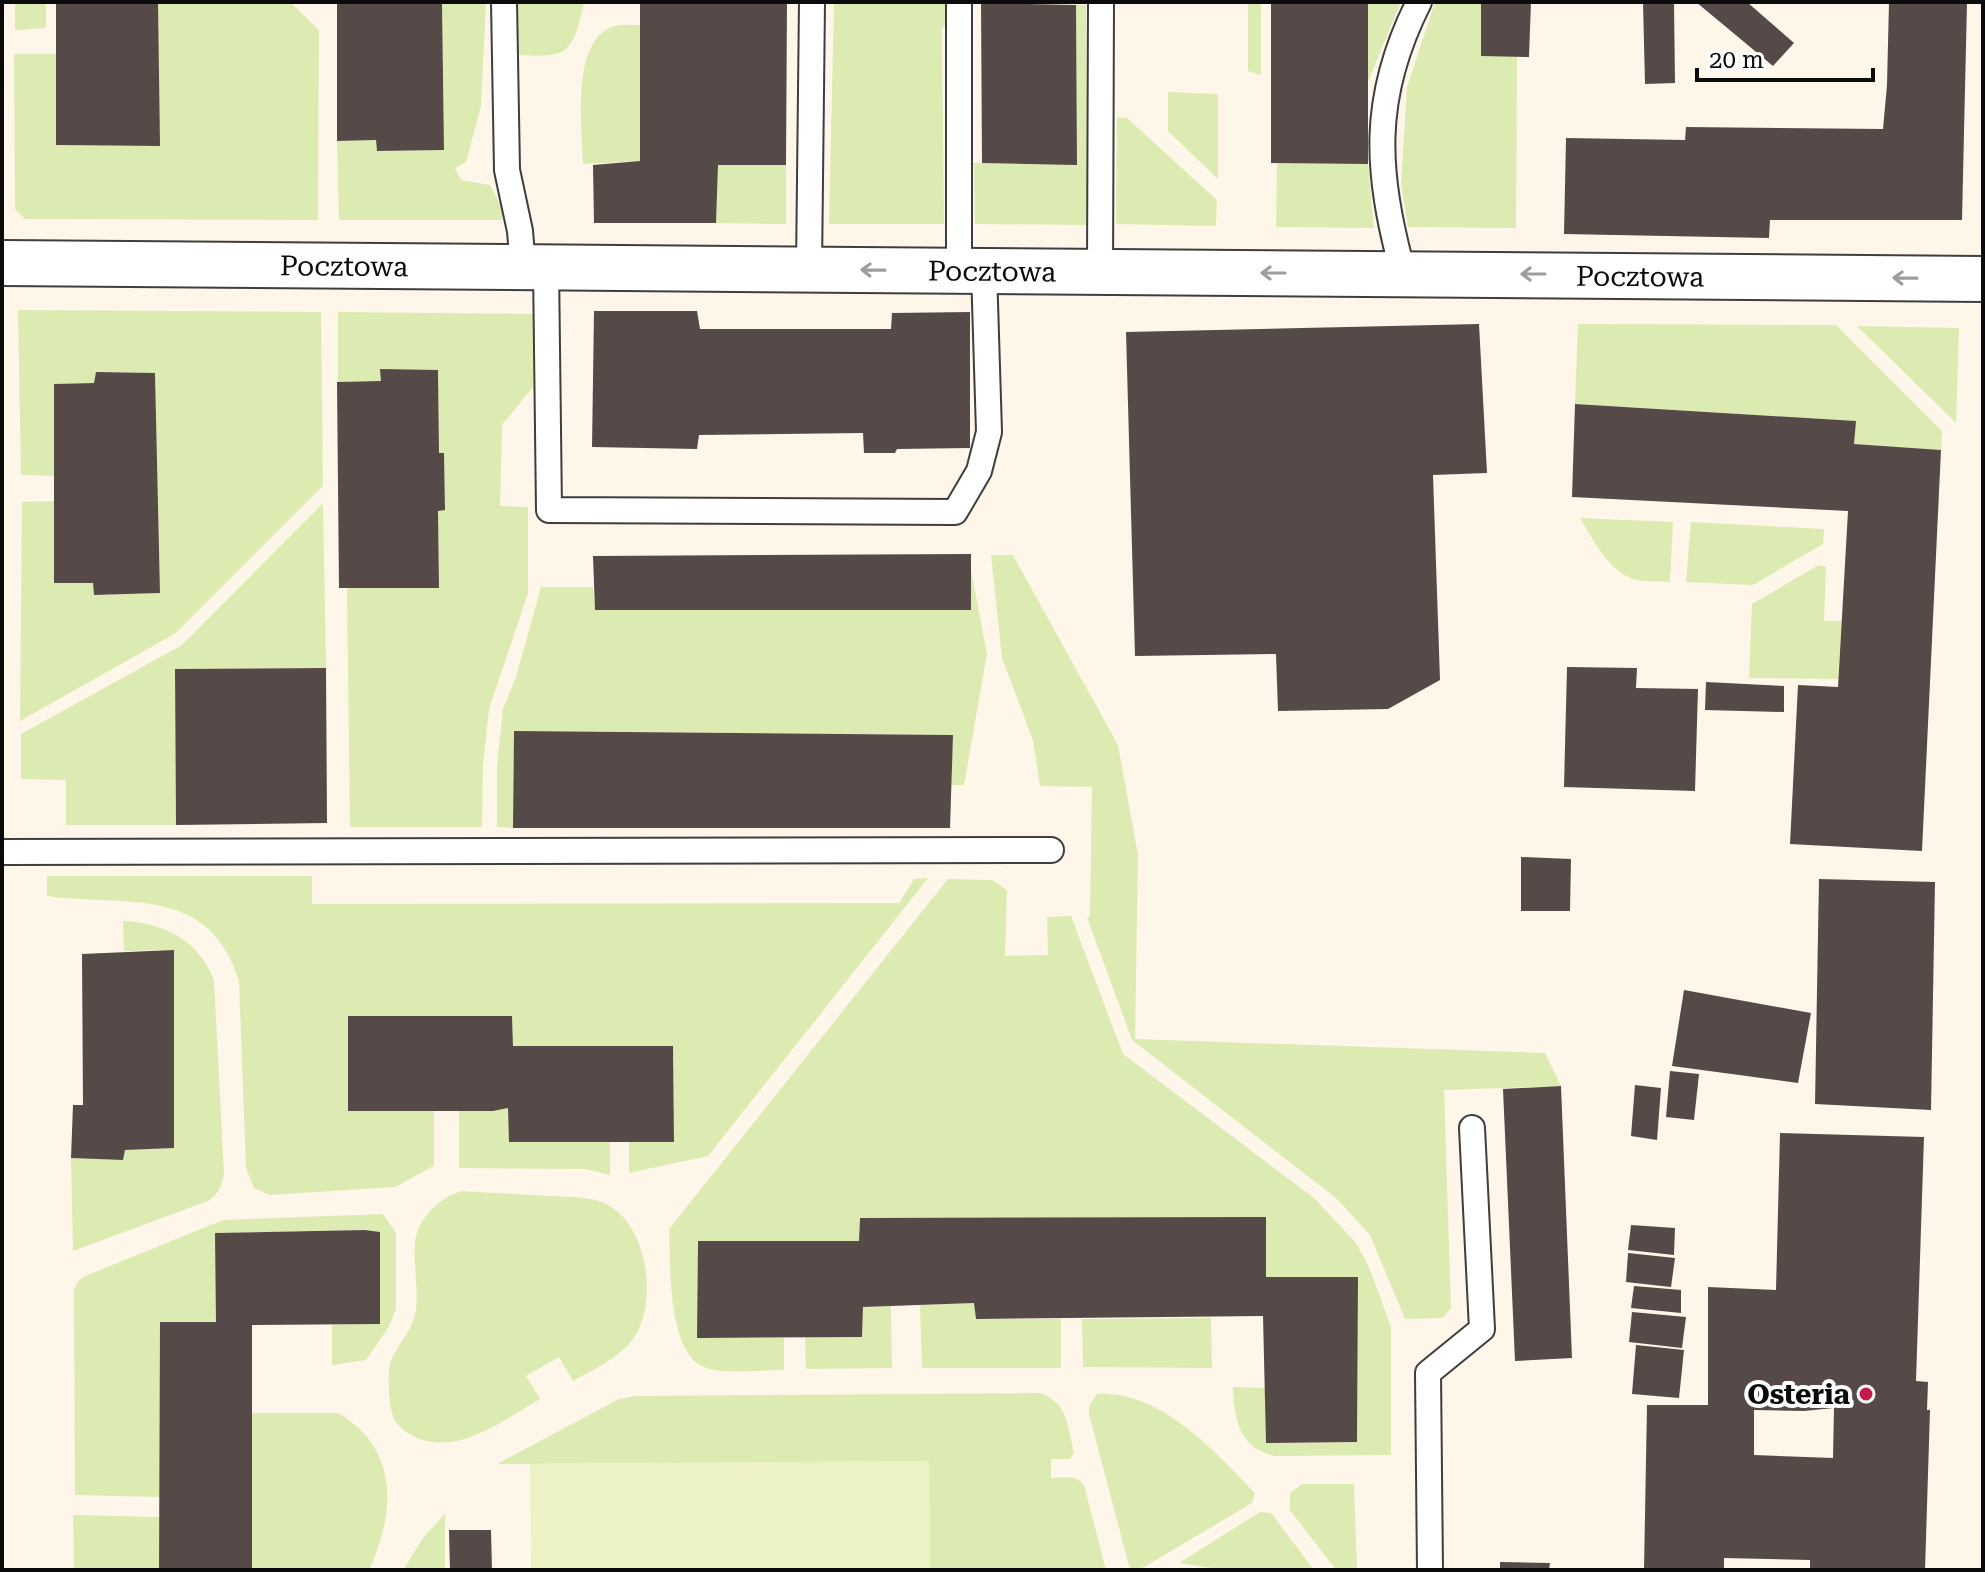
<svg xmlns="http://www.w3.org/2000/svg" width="1985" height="1572" viewBox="0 0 1985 1572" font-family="'Roboto Serif',serif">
  <rect width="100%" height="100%" fill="#fff6ea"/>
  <path fill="#dcebb2" d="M15,2H46V28L15,30Z
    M158,2H290L319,30L318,220L25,219L15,209L14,54H56L57,145L159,146Z
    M442,2H486L481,106L466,162L455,168L461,180L490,185L502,208V220H339L337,141L376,140L378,151L444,150Z
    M512,2H584C572,58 567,57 512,55Z
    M834,2H953V18L942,28L944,224H829Z
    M1248,2H1269L1261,3V75L1248,71Z
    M1275,2H1401L1367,84V4Z
    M1435,2H1481V56H1517L1516,228L1408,227L1401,184L1407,87Z
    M1076,5H1086L1088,225L975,224L974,163L1077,164Z
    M640,25V161L583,164C582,129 570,38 615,26C622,24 632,25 640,25Z
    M1168,92L1218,94V179L1168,131Z
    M1117,117L1127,118L1217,200L1216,226L1116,224Z
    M1277,163L1368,164L1374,228L1276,227Z
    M718,165H786V224L716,223Z
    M18,310L321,312L323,486L176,633L20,721L22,502L54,501V583H93L94,595L160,593L155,373L96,372L94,383L54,384V476L21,475Z
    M338,312L533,314V387L502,425L500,506L528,507V593L489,709L483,766L482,827H350L347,587L439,588L438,511L445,509L444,454L439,453L438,370L381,369V381L338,382Z
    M1578,324L1836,325L1942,431L1941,450L1854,444L1855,421L1575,404Z
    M1857,326L1959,328L1956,423Z
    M323,503L326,668L175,669L176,825H66V780L21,779V734L182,645Z
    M1580,518L1673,522L1670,582C1659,581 1647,582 1637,580C1609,573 1594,541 1580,518Z
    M1691,522L1824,529L1823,544L1753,585L1686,582Z
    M991,555H1013L1118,745L1138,855L1135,1039L1545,1053L1561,1086L1444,1090L1451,1308L1443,1318L1405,1319L1370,1235L1336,1198L1132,1040L1087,917L1090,916L1092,787L1040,786L1033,740L1002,658Z
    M1819,565L1826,567L1824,621H1842L1838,679L1749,678L1752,604Z
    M971,570L987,654L964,785H951L953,735L514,731L513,828L497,827V766L503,709L516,677L541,587H593L595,610H971Z
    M47,876H312V904L899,903L914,879L928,878L708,1156L629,1173V1142H674L673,1046H513L512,1016H348V1111H434V1166L395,1187L270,1195L254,1188L246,1168L239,981C209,883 124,907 47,896Z
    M948,879L992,880L1007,890L1005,956L1048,955L1047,917L1071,916L1123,1054L1314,1198L1356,1243L1369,1267L1391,1327V1455L1274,1456C1239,1447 1234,1420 1233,1387L1265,1388L1266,1443L1357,1442L1358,1277H1266V1217L860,1218L859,1241H698L697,1337L784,1338V1370C762,1370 730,1374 710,1369C666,1360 671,1264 669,1229Z
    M123,921C165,923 198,940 214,980L224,1174C221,1186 219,1194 208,1201L73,1251L71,1158L122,1160L125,1150L174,1148L173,950L124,951Z
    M508,1108L510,1142H610V1175L586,1169L459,1168V1111H493Z
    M462,1191C491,1193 520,1194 549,1196C566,1197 587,1196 604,1203C648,1222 659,1303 633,1339C618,1359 594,1369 573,1381L559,1357L526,1376L540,1399C503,1420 461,1455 417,1438C407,1433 400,1429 394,1419C389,1409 387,1375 390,1364C395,1347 411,1333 415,1315C421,1291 409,1251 418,1230C425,1212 443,1196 462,1191Z
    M383,1214L396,1233V1309L388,1328L366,1360L332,1365V1325L380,1323V1232L365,1230L216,1233V1322H160V1497L75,1495L74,1290L77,1283L83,1277L223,1220Z
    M974,1303L977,1319H1061V1368H922L920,1305Z
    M891,1306L892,1368L806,1369L805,1337H862L863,1307Z
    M1211,1318L1212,1368L1083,1367L1082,1319Z
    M1040,1393C1068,1402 1068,1428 1074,1453L1070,1459H1051V1478C1063,1478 1076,1474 1084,1485L1106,1570H930L929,1461L497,1464L619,1399L636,1396Z
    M1097,1394C1161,1390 1215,1452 1255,1493L1252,1503L1139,1570H1133L1129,1566L1089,1414V1406Z
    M252,1413H338C399,1449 396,1511 369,1570H252Z
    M1302,1484H1354L1357,1570H1336L1290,1510V1493Z
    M1260,1512L1271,1513L1314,1570H1224L1179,1563Z
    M445,1514V1570H403L423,1538Z
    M73,1515L159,1517V1570H74Z"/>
  <path fill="#ecf2c4" d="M929,1461L930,1570H531L530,1464Z"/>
  <path fill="#554a47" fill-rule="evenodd" d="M56,2H158L160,146L56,145Z
    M337,2H442L444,150L377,151L376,140L337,141Z
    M637,2H787L786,165H718L716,223H594L593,165L640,161V4Z
    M1271,2L1368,4V164L1271,163Z
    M1481,2H1531L1529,57L1481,56Z
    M1643,2H1674L1675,83L1645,84Z
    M1696,2H1747L1794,43L1773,66Z
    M1889,2H1967L1962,220H1770L1769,238L1564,234L1566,138L1685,140L1686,127L1883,129L1887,85Z
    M981,3L1076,5L1077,165L982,163Z
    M594,311H697L700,329H891L892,313L970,312V448L897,449L895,453H864L863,433L699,435L697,449L592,447Z
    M1479,324L1487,473L1433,475L1440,680L1388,709L1278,711L1276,654L1135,656L1126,332Z
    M380,369L438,370L439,453H444L445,510L438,511L439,588H339L337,382L381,381Z
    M96,372L155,373L160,593L94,595L93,583H54V384L94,383Z
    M1575,404L1856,421L1854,444L1941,450L1922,851L1790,844L1798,685L1838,687L1848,511L1572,497Z
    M971,554V610H595L593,556Z
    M1567,667L1637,668L1636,688L1698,689L1695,791L1564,787Z
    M326,668L327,823L176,825L175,669Z
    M1706,682L1784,686V712L1705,710Z
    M514,731L953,735L950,828H513Z
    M1521,857L1571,859L1570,911H1521Z
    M1819,879L1935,882L1931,1110L1815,1104Z
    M174,950V1148L125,1150L123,1160L71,1158L73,1105H83L82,954Z
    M1684,990L1811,1013L1798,1083L1672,1066Z
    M348,1016H512L513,1046H673L674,1142H509L508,1108L493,1111H348Z
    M1670,1071L1699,1074L1694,1120L1666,1117Z
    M1635,1085L1661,1088L1657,1140L1631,1136Z
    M1561,1086L1572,1358L1515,1361L1503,1089Z
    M1780,1133L1924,1137L1916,1381L1928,1382L1927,1410H1930L1925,1570H1810V1560L1724,1558V1570H1644L1647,1405H1708V1287L1776,1290ZM1834,1408L1833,1458L1754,1455V1410L1804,1411Z
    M1266,1217V1277H1358L1357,1442L1266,1443L1263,1316L976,1319L974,1303L863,1307L862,1337L697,1338L698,1241H859L860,1218Z
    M1631,1225L1675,1228L1674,1255L1628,1250Z
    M365,1230L380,1232V1324L252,1325V1570H159L160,1322H216L215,1233Z
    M1628,1253L1675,1258L1671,1287L1626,1282Z
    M1634,1286L1681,1290V1313L1631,1308Z
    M1632,1312L1686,1317L1682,1348L1629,1342Z
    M1636,1345L1684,1350L1679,1398L1632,1394Z
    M449,1530H491L492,1570H450Z
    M1500,1562L1550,1563L1549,1570H1500Z"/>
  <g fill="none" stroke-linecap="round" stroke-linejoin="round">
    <g stroke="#3e3e3e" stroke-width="28">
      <path id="service" d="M504,2L507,170L520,231L523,267
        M546,267L549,510L955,512L979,471L989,432L984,270
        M809,269L812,2
        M959,271V2
        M1100,272L1101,2
        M1403,273C1376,172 1370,99 1419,2
        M2,852L1051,850
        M1430,1570L1428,1373L1482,1329L1472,1128"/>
    </g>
    <g stroke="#3e3e3e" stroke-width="48">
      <g id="minor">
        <path id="s1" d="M2,263L1983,279"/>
      </g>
    </g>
    <use href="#service" stroke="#fff" stroke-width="24"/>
    <use href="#minor" stroke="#fff" stroke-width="44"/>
  </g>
  <defs><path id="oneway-shaft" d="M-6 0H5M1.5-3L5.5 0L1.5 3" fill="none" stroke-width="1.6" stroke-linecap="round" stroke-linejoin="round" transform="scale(2)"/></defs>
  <g stroke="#9d9d9d">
    <use href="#oneway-shaft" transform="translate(873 270) rotate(-179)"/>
    <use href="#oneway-shaft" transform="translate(1273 273) rotate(-180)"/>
    <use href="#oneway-shaft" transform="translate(1533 274) rotate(-180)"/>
    <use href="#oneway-shaft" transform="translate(1905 278) rotate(-179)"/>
  </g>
  <circle fill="#c21c48" stroke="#fff" stroke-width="3" cx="1866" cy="1394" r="8"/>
  <g text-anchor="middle" stroke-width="8" stroke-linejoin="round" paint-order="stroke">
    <g font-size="28" fill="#0b0b0b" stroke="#fff">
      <text dy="10" stroke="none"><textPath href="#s1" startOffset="342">Pocztowa</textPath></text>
      <text dy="10" stroke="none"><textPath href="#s1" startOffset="990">Pocztowa</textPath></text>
      <text dy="10" stroke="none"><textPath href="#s1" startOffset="1638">Pocztowa</textPath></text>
    </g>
    <g font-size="28" font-weight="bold" fill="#0b0b0b" stroke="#fff" text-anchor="end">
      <text x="1850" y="1404">Osteria</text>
    </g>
  </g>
  <rect width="1985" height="1572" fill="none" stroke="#0b0b0b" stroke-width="8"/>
  <path d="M1697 68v12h176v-12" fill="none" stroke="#0b0b0b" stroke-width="4"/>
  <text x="1709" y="68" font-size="24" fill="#0b0b0b" stroke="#ffffff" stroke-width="6" paint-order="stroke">20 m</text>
</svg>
